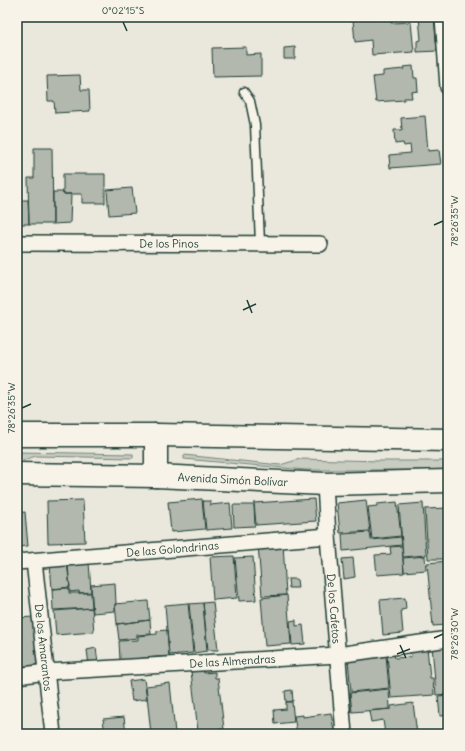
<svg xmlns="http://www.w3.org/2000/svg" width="465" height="751" viewBox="0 0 465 751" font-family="Delius,sans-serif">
  <rect width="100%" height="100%" fill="#eae8dd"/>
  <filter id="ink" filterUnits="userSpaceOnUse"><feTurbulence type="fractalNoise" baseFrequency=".025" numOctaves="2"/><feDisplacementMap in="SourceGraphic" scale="8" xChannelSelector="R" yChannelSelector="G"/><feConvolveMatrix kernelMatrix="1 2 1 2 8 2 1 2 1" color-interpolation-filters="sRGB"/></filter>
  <g filter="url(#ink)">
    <path fill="#c8ccc1" stroke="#74847a" d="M17,452L133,454V458L36,456L17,462Z
      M184,455L280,465L300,459L382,461H448V470H306L184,459Z"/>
    <path fill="#b2b8ae" stroke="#1f3d34" d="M390,17L391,23L411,22L414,52L372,55L371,40L355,42L353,20Z
      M419,17H434L437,51L417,52V41L421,40Z
      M246,47V55L261,54V76L213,77L212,48Z
      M295,47V59H284V48Z
      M413,66L414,78H417L418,91L411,92L412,98H404V100L376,102L373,77L383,76V71L404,69L403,67Z
      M80,75L81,90H89L90,111L55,113L54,101H48L47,76Z
      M425,116L428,151L439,150L441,164L390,168L389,155L411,153L410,145L404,146L403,143L395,144L394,130H402L401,118Z
      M34,148H52L53,224H29L28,178H34Z
      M63,174H105V203H82V194H63Z
      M132,188L135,213L109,215L107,190Z
      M53,192H63V194H71L70,223L53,224Z
      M17,200H28L29,224H18Z
      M202,499L205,529L171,532L168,502Z
      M314,499L316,521L256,525L254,503Z
      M83,500L85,542L48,543L47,501Z
      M366,500L370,531L340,533L337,503Z
      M203,501H210V505L230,503L232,528L206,530Z
      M397,502L401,536L372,539L368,507L377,506V504Z
      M423,503L426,555L403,557L399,505Z
      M233,505H254L255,526L234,527Z
      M448,508V559H428L425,509Z
      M25,512L28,546L17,547V513Z
      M370,532L371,540L401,537L402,545L343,551L342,534Z
      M283,543L286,595L262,596L258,544Z
      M402,546L404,573L377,575L375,555L391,554L390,547Z
      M234,556L237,598L213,600L210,557Z
      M425,556L426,570L404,572L403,558Z
      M253,557L256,600L239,601L235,558Z
      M353,558L355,577L344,579L342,559Z
      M448,561V595L444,596L447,625L433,626L427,563Z
      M89,562L91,592L79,593V591L70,592L68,563Z
      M67,563L70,587L52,589L50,564Z
      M288,579H297L298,588H289Z
      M115,583L116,604H115V611L93,613L91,585Z
      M69,588V593H91L92,608L53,610L52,589Z
      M287,595L291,644L265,646L261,598Z
      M405,598L406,609L401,610L403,633L383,635L380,600Z
      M148,601L150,620L117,624L115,604Z
      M213,602L218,650H208L203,603Z
      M188,603L193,653L169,655L165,605Z
      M203,603L207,651L194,653L189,604Z
      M92,608L94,632L56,635L54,611Z
      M34,617L37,665L25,666V668L17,669V618Z
      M150,620L151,634L137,635V638L119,640L117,624Z
      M296,620V626L303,625L305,644L292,645L290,621Z
      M167,630L169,656L120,660L119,641L138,640V636L157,634V631Z
      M447,644L448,694L436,695L432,645Z
      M427,647L430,678H433L434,695L391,698L387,655H394L395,658L411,657L410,649Z
      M96,648L98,663L89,665L87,650Z
      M386,655L389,688L351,692L348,659Z
      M203,670L204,673L215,672V678H218L224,729L198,731L191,671Z
      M144,679L147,699L132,701L129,681Z
      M170,683L175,733L151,734L146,686Z
      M389,689L390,709L352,712L350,693Z
      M292,690L293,701L286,702L285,691Z
      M448,695V715L440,716L438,696Z
      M286,702H292L294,722L275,724L274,710L286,709Z
      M413,703L417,734H385L383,720L371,722L369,711L391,709V706Z
      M331,713L334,731L310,734H297L294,716L303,715V717Z
      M124,717L126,734H105L103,719Z"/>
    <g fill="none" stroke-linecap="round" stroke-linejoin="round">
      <g stroke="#1f3d34" stroke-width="11">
        <path id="lane" d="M244,92L250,101L255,125L260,243"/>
      </g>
      <g stroke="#1f3d34" stroke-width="18">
        <g id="street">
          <path d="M443,17L448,87"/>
          <path id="s1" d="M17,243L320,244"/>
          <path id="s2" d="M325,484L328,536L344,734"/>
          <path id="s3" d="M34,561L53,734"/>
          <path id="s4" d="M17,562L328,536"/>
          <path id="s5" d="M17,676L46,672L338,655L448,639"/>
        </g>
      </g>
      <g stroke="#1f3d34" stroke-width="25">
        <g id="highway">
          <path d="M17,435H156L448,440"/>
          <path id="s6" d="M17,474L156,476L325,484L448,481"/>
          <path d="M156,476V435"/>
        </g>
      </g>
      <use href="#lane" stroke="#f7f3e8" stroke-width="8"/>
      <use href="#street" stroke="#f7f3e8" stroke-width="15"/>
      <use href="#highway" stroke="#f7f3e8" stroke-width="22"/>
    </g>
  </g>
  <path fill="none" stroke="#1f3d34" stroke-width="1.5" d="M123,22L127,31M434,225L443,221M247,300L252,313M243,310L256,304M22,408L31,404M434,638L443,634M400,645L406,658M397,654L410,649"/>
  <g text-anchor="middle" stroke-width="3.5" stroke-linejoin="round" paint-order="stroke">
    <g font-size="11" fill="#1f3d34" stroke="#f7f3e8">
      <text dy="4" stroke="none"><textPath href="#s1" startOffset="152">De los Pinos</textPath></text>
      <text dy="4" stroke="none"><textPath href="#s6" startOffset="216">Avenida Simón Bolívar</textPath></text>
      <text dy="4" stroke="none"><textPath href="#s4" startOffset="156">De las Golondrinas</textPath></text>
      <text dy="4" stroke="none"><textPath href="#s2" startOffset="125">De los Cafetos</textPath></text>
      <text dy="4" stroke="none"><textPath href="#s3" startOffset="87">De los Amarantos</textPath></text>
      <text dy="4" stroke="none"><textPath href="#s5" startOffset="216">De las Almendras</textPath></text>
    </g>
  </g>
  <rect width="465" height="751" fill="none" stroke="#f7f3e8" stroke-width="44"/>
  <rect x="22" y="22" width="421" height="707" fill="none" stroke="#1f3d34" stroke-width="1.5"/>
  <g font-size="10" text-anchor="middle" fill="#1f3d34">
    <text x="123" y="14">0°02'15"S</text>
    <text transform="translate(454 221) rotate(-90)" y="4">78°26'35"W</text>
    <text transform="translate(11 408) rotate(-90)" y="4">78°26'35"W</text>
    <text transform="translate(454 634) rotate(-90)" y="4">78°26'30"W</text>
  </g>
</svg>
